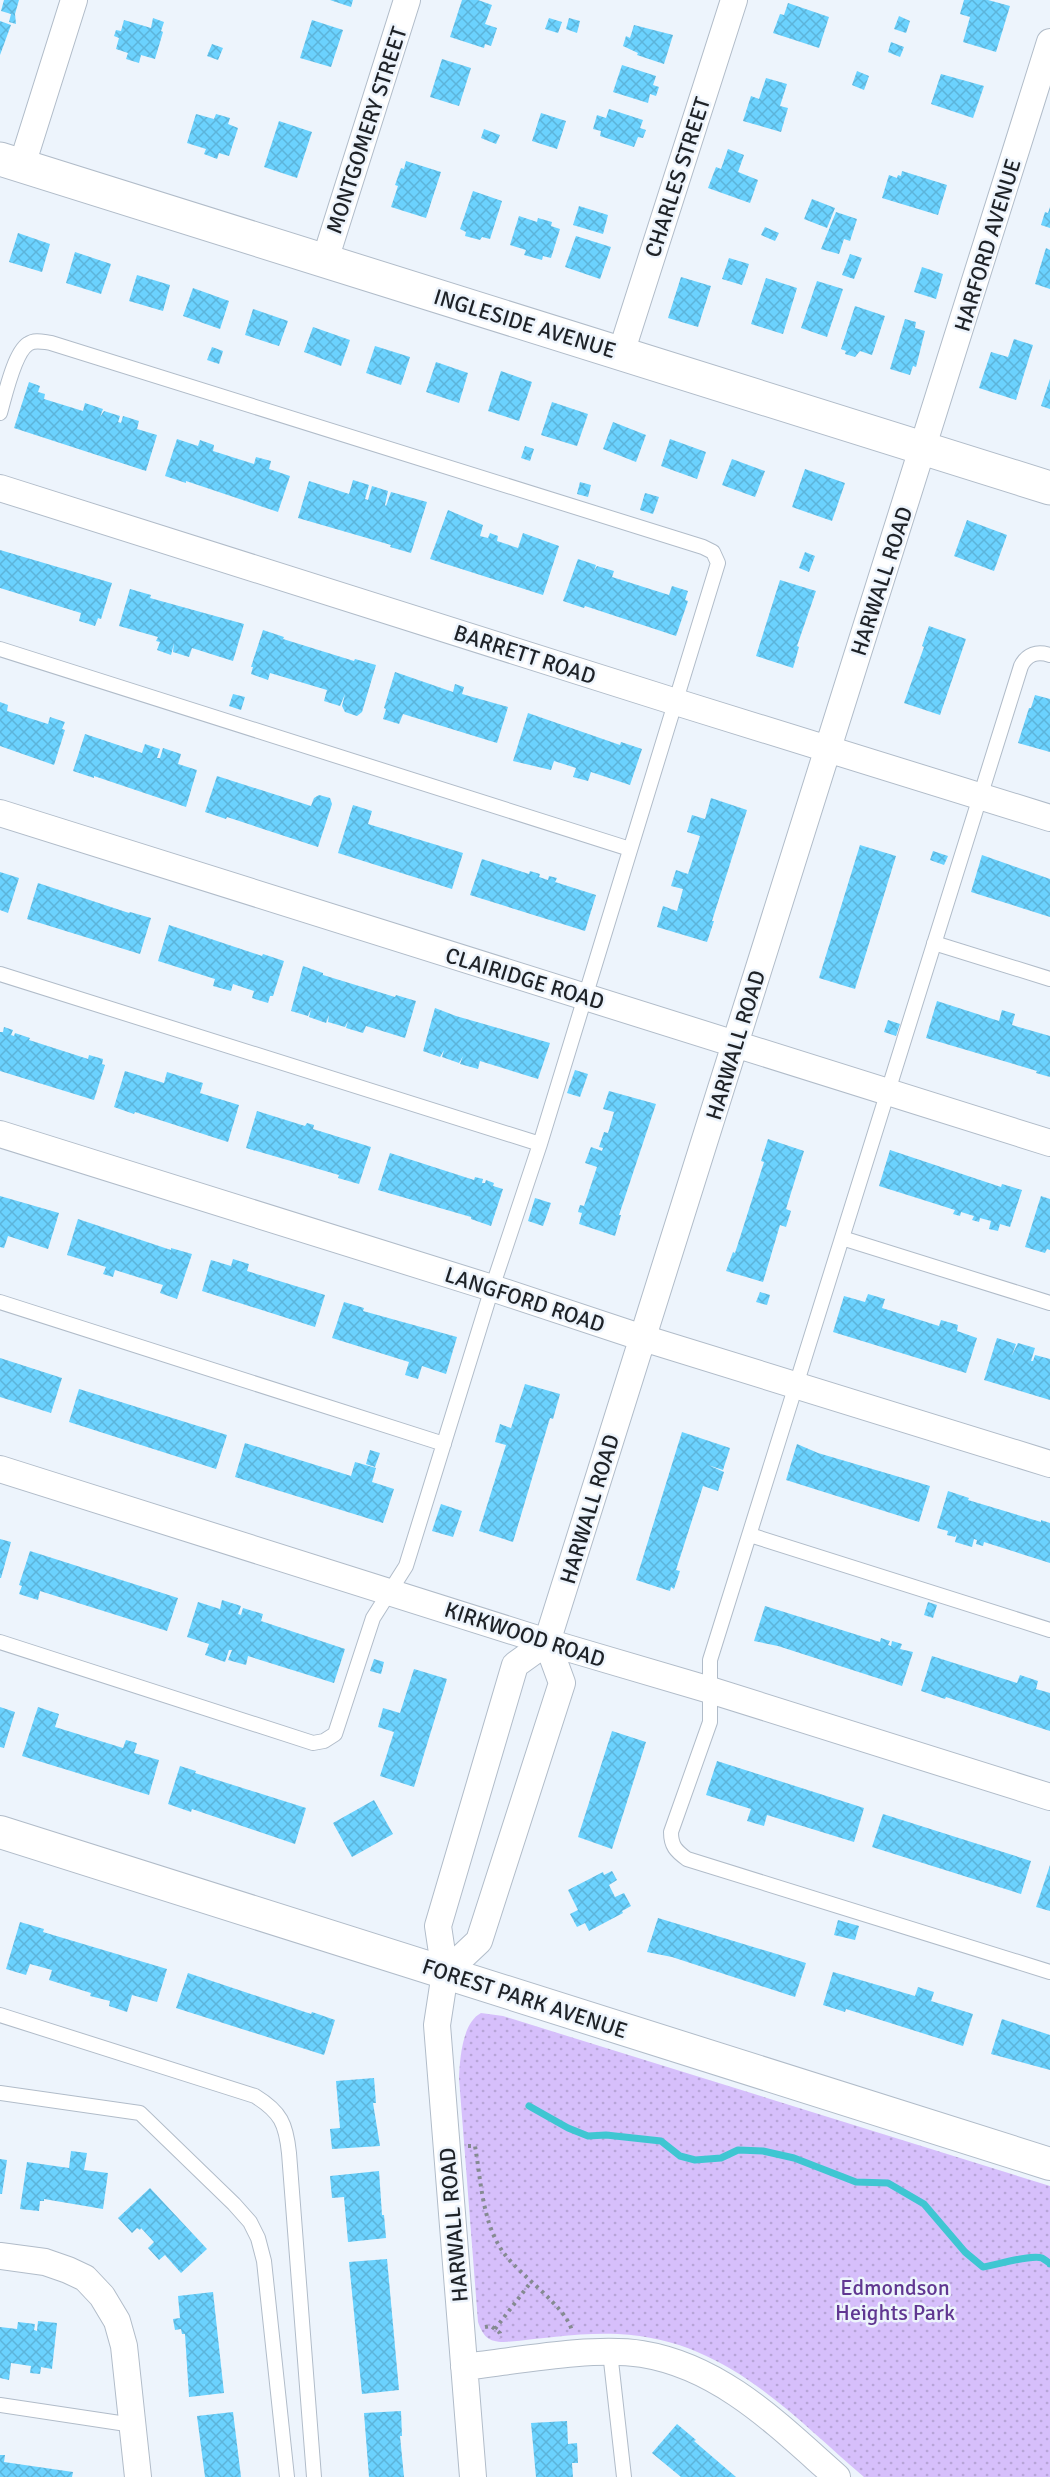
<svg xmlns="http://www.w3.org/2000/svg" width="1050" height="2477" viewBox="0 0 1050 2477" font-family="Signika,sans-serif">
  <defs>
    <pattern id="park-dots" width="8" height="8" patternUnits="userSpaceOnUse" patternTransform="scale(1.5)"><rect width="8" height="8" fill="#d6bffb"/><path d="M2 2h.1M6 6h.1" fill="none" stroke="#b7a4d7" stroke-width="1.8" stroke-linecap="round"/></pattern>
    <pattern id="building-cross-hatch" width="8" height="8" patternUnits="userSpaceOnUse" patternTransform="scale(1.5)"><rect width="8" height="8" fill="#6bd2fe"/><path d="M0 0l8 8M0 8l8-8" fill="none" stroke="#5cb4da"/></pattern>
  </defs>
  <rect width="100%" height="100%" fill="#edf4fc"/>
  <path fill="url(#park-dots)" d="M481,2013L503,2016L1050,2186V2477H864C788,2412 725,2339 618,2334C581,2332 541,2339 504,2342C488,2342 483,2336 478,2322L459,2078C460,2059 462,2023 481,2013Z"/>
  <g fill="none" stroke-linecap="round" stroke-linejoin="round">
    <path stroke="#3fc6d2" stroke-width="7" d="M529,2106L568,2128L588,2136L606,2135L661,2141L680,2156L695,2160L721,2158L738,2150L763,2151L794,2158L856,2182L888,2183L924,2204L965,2252L983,2267C996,2265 1032,2254 1042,2258C1042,2258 1050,2263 1050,2264"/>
  </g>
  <path fill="url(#building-cross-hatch)" d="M4,0H19L15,14L16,24L9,22L11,14L1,11Z
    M330,0H353L351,7Z
    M462,0H478L492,5L485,24L497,28L491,46L485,44L484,48L450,37Z
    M964,0H988L1010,6L996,52L963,42L970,17L960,14Z
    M788,3L829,17L819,48L773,33L780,14L784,15Z
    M899,16L910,21L906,33L894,29Z
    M153,18L164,22L161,31L163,32L155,59L141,55L139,63L126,59L128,53L116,49L119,38L114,36L116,30L121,31L124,20L151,28Z
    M549,18L562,22L558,33L545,29Z
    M569,18L580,21L577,33L566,29Z
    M312,20L343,30L331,67L300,58Z
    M0,21L11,25L0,55Z
    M634,25L673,35L664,64L637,55L638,53L623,46L626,36L630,38Z
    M891,42L904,47L900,57L888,52Z
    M212,44L223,48L218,60L207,56Z
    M442,59L471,68L459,106L430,97Z
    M622,65L656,76L653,85L659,87L656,96L650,94L648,103L613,92Z
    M857,71L869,76L864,90L852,85Z
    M941,74L984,86L973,118L931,104Z
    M766,78L787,84L780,106L788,108L781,132L743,121L751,96L759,99Z
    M609,109L643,120L640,128L646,130L643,138L638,137L634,147L600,136L601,131L593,129L597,115L606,118Z
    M541,113L566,121L557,149L532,141Z
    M196,114L214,119L216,114L230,118L228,124L238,128L229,156L219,153L217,159L204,154L206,149L187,143Z
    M279,121L312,132L297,178L264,167Z
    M484,129L500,135L496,144L481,138Z
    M728,149L744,155L738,172L758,180L750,203L708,188L716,167L721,169Z
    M406,161L441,172L426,218L391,207L398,186L395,185L401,168L404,169Z
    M902,171L947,185L938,215L882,198L889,175L897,178L898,175L901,176Z
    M473,191L502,201L490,239L482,237L480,240L465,236L466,232L460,229Z
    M812,199L835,208L827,228L804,219Z
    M579,206L608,215L603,234L573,225Z
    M1050,207V228L1041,225L1045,212L1048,213Z
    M836,212L857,219L850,241L844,239L839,254L821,249Z
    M519,216L537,222L538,218L552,222L551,226L560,229L551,258L543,256L542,260L524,255L526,250L510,245Z
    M765,227L779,233L775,241L761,235Z
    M18,233L50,244L42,272L9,262Z
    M576,236L611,247L600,279L565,267Z
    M1046,248L1050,250V289L1035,284Z
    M75,252L111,264L101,294L66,283Z
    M850,254L862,258L854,279L842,275Z
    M729,258L749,264L742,285L722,279Z
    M922,267L943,274L936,299L914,292Z
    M137,275L170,285L163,311L129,301Z
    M681,277L711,286L698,327L668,318Z
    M766,278L797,288L783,334L751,324Z
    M817,281L843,289L827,337L801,328Z
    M193,288L229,301L220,329L183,316Z
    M855,306L885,316L872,355L860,351L855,357L845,354L846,351L841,349Z
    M253,309L288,321L279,346L245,335Z
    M905,319L916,322L915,328L925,331L916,367L913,366L910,375L890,369Z
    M313,327L350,340L341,366L304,352Z
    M1014,339L1033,345L1016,400L979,388L991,352L1008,357Z
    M375,346L410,357L401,385L366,373Z
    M212,347L223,351L219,364L207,360Z
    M436,362L468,373L459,403L426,392Z
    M501,371L532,382L519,421L488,411Z
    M1050,379V409L1041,406Z
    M29,382L40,386L38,392L45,394L44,399L83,411L85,403L103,409L100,417L104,411L120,416L118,422L121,423L123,416L139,421L137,429L157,435L146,471L14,428Z
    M552,402L588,414L577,446L541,435Z
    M613,422L646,435L636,462L603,449Z
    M177,439L198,446L200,440L214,445L213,451L254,464L256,457L271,461L269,469L290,476L278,512L186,481V483L165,476Z
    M670,439L706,452L697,479L661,466Z
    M525,446L534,449L530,461L521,458Z
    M732,459L765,471L755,497L722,485Z
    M805,469L845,483L832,521L792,507Z
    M353,480L369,485L365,499L368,500L372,486L388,491L385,505L386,506L391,492L427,502L411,553L390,547L391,545L298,518L309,481L349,494Z
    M580,482L591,485L588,497L577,494Z
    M645,493L659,497L653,514L640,510Z
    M448,510L483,525L480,536L488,538L490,533L498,536L497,541L518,548L523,533L559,546L543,595L430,559Z
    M967,520L1007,535L994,571L954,556Z
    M0,550L112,583L101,619L98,618L95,626L79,621L81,613L0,588Z
    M805,552L815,556L809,572L799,568Z
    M578,559L596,565L594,571L597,566L614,571L612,577L669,595L672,586L688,591L685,600L688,601L676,636L585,606L584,608L563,601Z
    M780,580L816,591L797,646L799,647L793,668L756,656Z
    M130,589L151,595L150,598L244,624L233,661L192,648L189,657L173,652L174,643L171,655L157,650L160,642L156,641L158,637L119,626Z
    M929,626L966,639L940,715L904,703L924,647L922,646Z
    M263,630L284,637L283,639L354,661L355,659L376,665L362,712L357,716L345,712L342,706L345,694L340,706L324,701L327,690L270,673L268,680L251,674L253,667H251Z
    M395,672L453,692L455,684L464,687L462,694L508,707L497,743L403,714L399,724L383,719L386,709L384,708Z
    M233,694L245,697L241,710L229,706Z
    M1035,695L1050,699V752L1018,743L1029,708H1031Z
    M0,702L8,705L7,711L48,724L50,717L65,722L62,729L65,730L54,765L0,746Z
    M528,713L620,745L621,742L642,749L630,785L591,772L588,781L573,777L576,768L554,761L551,770L513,761Z
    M85,734L142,753L145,744L160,749L157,758H160L163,748L181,754L178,764L197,770L186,807L94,776V778L73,771Z
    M217,776L311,806L314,798L319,795L330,798L332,804L318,847L227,817L226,819L205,812Z
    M711,798L747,810L712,921H714L707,942L657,927L663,906L677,911L683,889L671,886L676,870L688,874L700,836L687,832L692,815L705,819Z
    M353,805L372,811L368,824L463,853L452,889L338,853Z
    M860,845L896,856L855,989L819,978Z
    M933,851L948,856L944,865L930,860Z
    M982,855L1050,879V917L971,892Z
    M482,859L529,874L530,871L540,874L539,877L548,880L549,876L557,878L555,882L596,895L585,931L470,895Z
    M0,872L19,878L8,913L0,910Z
    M38,883L129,913L130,912L151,918L140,954L27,919Z
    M169,925L262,956L263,954L284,961L273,996H270L268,1003L252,998L254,991L233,984L231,991L213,986L215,979L158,961Z
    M303,966L323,973V975L395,997L396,995L416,1001L405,1038L366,1026L363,1033L346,1028L348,1021L345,1027L328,1022L329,1015L326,1023L309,1017L311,1009L308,1016L291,1011Z
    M937,1001L999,1021L1002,1010L1015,1014L1012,1025L1050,1036V1077L1036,1073L1037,1071L926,1038Z
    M435,1008L456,1016L550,1043L538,1079L480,1061L478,1069L460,1064L463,1056L459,1063L442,1057L444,1050L440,1057L423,1051Z
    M888,1020L900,1024L896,1036L884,1032Z
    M4,1027L13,1030L11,1035L14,1036L15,1033L30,1038L29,1040L88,1059L89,1055L103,1059L102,1064L105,1065L94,1100L0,1071V1032H3Z
    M575,1070L588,1074L580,1097L567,1093Z
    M125,1071L164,1083L167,1072L203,1083L200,1093L239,1105L228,1142L135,1112L134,1114L114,1107Z
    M609,1091L656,1104L619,1215H621L615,1236L579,1224L582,1213L578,1212L580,1205L584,1206L597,1167L585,1163L591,1147L602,1151L603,1148L599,1147L604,1132L608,1133L614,1112L603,1109Z
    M257,1111L305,1126L307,1123L314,1125L313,1129L371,1147L359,1184L338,1178L339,1175L246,1148Z
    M768,1139L804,1151L786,1209L791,1211L786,1227L780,1225L763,1282L726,1271L733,1252L735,1253L764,1162L761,1161Z
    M890,1150L1001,1187L1002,1184L1022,1190L1010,1227L1000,1224L998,1231L989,1229L991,1221L980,1218L979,1222L972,1220L974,1216L961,1212L960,1216L953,1214L955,1210L879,1186Z
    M390,1153L474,1180L475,1177L483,1179L482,1183H485L486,1180L494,1183L493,1186L503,1189L491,1226L471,1219V1217L378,1190Z
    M0,1196L59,1213L48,1249L8,1236L4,1248L0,1247Z
    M1041,1196L1050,1199V1250L1047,1249L1045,1253L1025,1247Z
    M535,1198L551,1203L543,1226L528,1221Z
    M78,1219L171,1250V1248L192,1254L177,1299L160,1293L163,1285L115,1270L113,1277L103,1274L106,1267L67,1255Z
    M233,1259L249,1264L247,1271L325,1295L315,1327L202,1291L211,1260L231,1266Z
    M760,1292L770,1295L767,1305L756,1302Z
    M868,1294L885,1299L882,1308L939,1326L941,1320L958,1325L957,1331L977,1338L966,1373L833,1332L844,1296L865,1302Z
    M344,1302L364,1308L363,1311L457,1337L446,1374L422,1366L418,1379L405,1375L409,1362L332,1338Z
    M997,1338L1016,1344L1012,1355L1018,1343L1035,1348L1031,1361H1033L1035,1355L1050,1359V1400L984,1380Z
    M0,1358L62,1378L51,1413L0,1397Z
    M525,1384L560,1394L553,1419L550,1418L513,1542L479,1531L506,1445L495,1442L500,1424L511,1428Z
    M79,1389L227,1435L216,1469L69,1422Z
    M682,1432L730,1448L723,1470L708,1465L724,1472L718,1491L703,1486L676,1570L680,1571L674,1589L671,1587L670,1591L636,1580Z
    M245,1443L351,1476L355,1462L376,1468L372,1482L394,1489L383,1523L235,1477Z
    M797,1444L818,1453L930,1486L919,1522L786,1480Z
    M370,1450L380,1453L375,1467L366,1464Z
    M948,1491L969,1498L968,1500L1041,1522V1520L1050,1523V1563L984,1542L983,1546L976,1544L977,1540L974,1539L972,1547L955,1542L957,1534L955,1537L947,1535L948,1531L937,1528Z
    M441,1504L462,1511L453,1537L432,1531Z
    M0,1539L11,1542L1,1578H0Z
    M30,1551L178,1598L167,1631L40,1591L38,1600L19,1594L22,1586L19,1585Z
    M222,1600L241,1606L238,1614L241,1615L243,1608L263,1614L261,1621L345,1649L334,1683L248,1656L246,1665L228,1660L232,1650H229L225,1662L205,1655L209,1644L187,1637L198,1602L220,1609Z
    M928,1602L937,1605L933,1618L924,1615Z
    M765,1606L880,1642L881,1638L890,1641L888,1645L891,1646L892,1641L902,1644L900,1649L913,1652L902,1686L778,1646L754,1641Z
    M932,1656L1017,1683L1020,1675L1038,1681L1036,1689L1050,1693V1731L946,1697L945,1699L921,1691Z
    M374,1659L384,1662L381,1674L370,1671Z
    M414,1669L447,1679L414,1787L380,1776L394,1732L378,1727L383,1708L400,1713Z
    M0,1707L15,1712L4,1748L0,1747Z
    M38,1707L59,1714L55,1727L123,1748L126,1740L137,1743L134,1753L159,1760L149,1795L22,1756Z
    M612,1731L646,1742L612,1849L578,1837Z
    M717,1761L864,1808L854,1842L767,1815L764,1826L747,1821L751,1809L706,1795Z
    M180,1766L196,1771L195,1773L306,1808L295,1844L192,1809L191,1812L168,1804Z
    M374,1800L393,1834L352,1857L333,1823Z
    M883,1814L1031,1861L1021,1894L872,1847Z
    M1050,1865V1911L1036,1907Z
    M612,1871L617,1880L609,1885L615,1897L624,1893L631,1906L622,1911L623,1913L589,1931L585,1923L577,1927L570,1914L578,1910L568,1890L603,1872L604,1875Z
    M658,1918L806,1963L795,1997L672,1957L647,1952Z
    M838,1920L859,1926L855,1940L834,1935Z
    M20,1922L44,1929L43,1932L167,1969L157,2002L132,1995L127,2012L109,2006L110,2001L90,1996L91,1993L49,1980L52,1970L30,1964L26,1975L6,1969Z
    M833,1972L915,1996L918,1987L934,1992L931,2001L973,2014L963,2046L846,2009L845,2012L823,2005Z
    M188,1973L311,2014L312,2012L335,2020L324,2055L176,2008Z
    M1002,2019L1050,2035V2070L991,2054Z
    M374,2078L376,2103H373L380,2146L332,2149L330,2129L340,2128L336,2081Z
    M71,2151L87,2153L84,2170L108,2173L103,2209L44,2199V2201H40L39,2211L20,2209L27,2162L69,2168Z
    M0,2159L7,2160L2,2194H0Z
    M379,2171L382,2215H384L386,2238L348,2242L344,2197L332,2198L330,2176Z
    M150,2188L207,2249L181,2273L165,2255L159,2260L148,2248L154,2242L141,2228L140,2230L137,2228L132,2233L118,2218Z
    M387,2259L399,2390L362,2394L349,2262Z
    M213,2292L224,2393L189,2397L185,2334H182L181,2329L175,2330L173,2319L180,2318L178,2296Z
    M38,2321L57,2323L52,2369L41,2367L40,2374L30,2373L31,2366L11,2363L9,2380L0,2378V2327L17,2329L18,2322L35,2324L34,2330L37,2331Z
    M401,2411L402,2436H400L404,2477H369L364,2413Z
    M233,2412L241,2477H205L197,2416Z
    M567,2421L568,2444L577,2443L578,2463H572L573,2477H536L531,2423Z
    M677,2424L696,2440L694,2441L736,2477H681L652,2453Z
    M0,2455H5L4,2462L73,2472L72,2477H0Z"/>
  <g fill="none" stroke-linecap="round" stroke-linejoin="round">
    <g stroke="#b1bcc9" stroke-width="16">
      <path id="service" d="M0,413C5,396 14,353 28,344C35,339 43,342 51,343L703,547L713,552L718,563L540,1144L492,1288L406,1566L373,1618L335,1734L324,1741L313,1743L0,1642
        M0,649L630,849
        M1050,655C1037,651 1027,654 1021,666L710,1660V1722L671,1832C671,1846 676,1851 687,1859L1050,1972
        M934,943L1050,979
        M0,974L540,1144
        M842,1238L1050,1303
        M0,1302L444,1444
        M750,1535L1050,1630
        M0,2015L255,2096C281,2112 286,2124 289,2153L314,2477
        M0,2093L140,2113L234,2204L250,2222L258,2238L264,2261L287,2477
        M610,2352L624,2477
        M0,2405L133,2425"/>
    </g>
    <g stroke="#b1bcc9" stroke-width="28">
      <path id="minor" d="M22,165L74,0
        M325,260L407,0
        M621,353L734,0
        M0,488L676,702L1050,818
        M0,813L1050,1143
        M0,1134L492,1288L643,1338L1050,1464
        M0,1469L547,1642L710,1690L1050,1797
        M445,1973L479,1941L562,1683L547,1642L1050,42
        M0,2256L45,2262L68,2270L85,2278L102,2296L117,2321L124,2346L138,2477
        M464,2367C516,2361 592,2346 642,2354C722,2367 779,2426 837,2477
        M473,2477L437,2025L445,1973L438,1926L515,1665L547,1642"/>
    </g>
    <g stroke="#b1bcc9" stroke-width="34">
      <path id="tertiary" d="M0,1832L1050,2164"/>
    </g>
    <g stroke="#b1bcc9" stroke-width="35">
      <path id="secondary" d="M0,159L1050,488"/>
    </g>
    <path stroke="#858a91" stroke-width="4" stroke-dasharray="3 4.5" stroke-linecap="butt" d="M468,2146H475C481,2180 482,2222 503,2252C520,2276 566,2306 572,2331
      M485,2327L491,2326L500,2333L501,2338
      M495,2329L531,2282"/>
    <use href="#service" stroke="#fff" stroke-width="14"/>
    <use href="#minor" stroke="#fff" stroke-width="26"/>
    <use href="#tertiary" stroke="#fff" stroke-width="32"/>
    <use href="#secondary" stroke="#fff" stroke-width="33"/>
  </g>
  <g text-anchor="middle" stroke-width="5" stroke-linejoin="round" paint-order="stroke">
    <g font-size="22" fill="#1e2227" stroke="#edf4fc">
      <text transform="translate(366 130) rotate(-72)" y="8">MONTGOMERY STREET</text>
      <text transform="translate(677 177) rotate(-72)" y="8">CHARLES STREET</text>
      <text transform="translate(987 245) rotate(-73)" y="8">HARFORD AVENUE</text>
      <text transform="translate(525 323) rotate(17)" y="8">INGLESIDE AVENUE</text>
      <text transform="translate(881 581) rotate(-72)" y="8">HARWALL ROAD</text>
      <text transform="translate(525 654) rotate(18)" y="8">BARRETT ROAD</text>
      <text transform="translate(525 978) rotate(17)" y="8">CLAIRIDGE ROAD</text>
      <text transform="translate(735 1045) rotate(-73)" y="8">HARWALL ROAD</text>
      <text transform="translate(525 1299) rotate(18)" y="8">LANGFORD ROAD</text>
      <text transform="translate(589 1509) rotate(-73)" y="8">HARWALL ROAD</text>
      <text transform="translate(525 1634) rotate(18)" y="8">KIRKWOOD ROAD</text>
      <text transform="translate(525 1998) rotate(18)" y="8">FOREST PARK AVENUE</text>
      <text transform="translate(453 2225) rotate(-95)" y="8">HARWALL ROAD</text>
    </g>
    <g font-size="22" fill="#603791" stroke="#edf4fc">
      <text x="895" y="2295">Edmondson<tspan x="895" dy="25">Heights Park</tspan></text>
    </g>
  </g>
</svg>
